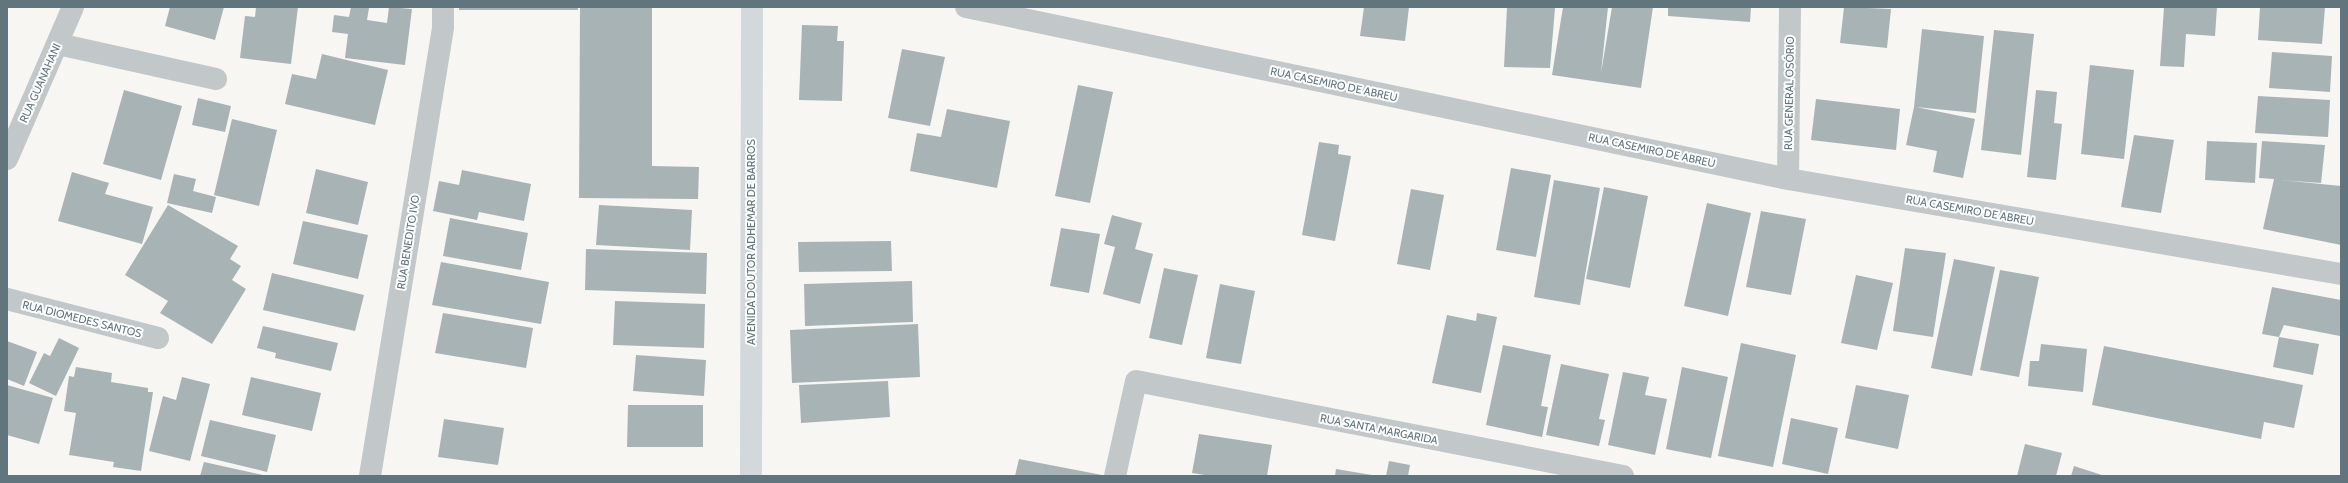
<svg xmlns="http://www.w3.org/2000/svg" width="2348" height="483" viewBox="0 0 2348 483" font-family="Cabin,sans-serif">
  <rect width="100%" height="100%" fill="#f7f6f3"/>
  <path fill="#a8b3b6" d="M170,7H224L215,40L165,26Z
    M256,7H298L291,64L240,58L245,16L255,17Z
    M351,7L369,8L367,20L387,23L389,7L412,9L405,65L345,58L348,34L332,32L334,15L349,17Z
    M459,7H578V10H459Z
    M580,7H652V166L699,167L698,199L579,198Z
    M1364,7H1409L1405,41L1360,36Z
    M1507,7L1555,8L1550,68L1504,67Z
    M1563,7H1608L1601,73L1612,7H1653L1641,88L1552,75Z
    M1668,7H1751L1750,22L1668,16Z
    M1844,7L1891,9L1887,48L1840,43Z
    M2164,7H2217L2215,36L2186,34L2184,67L2160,66Z
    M2260,7H2325L2322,44L2258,40Z
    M802,25L838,26L837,41H844L842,101L799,100Z
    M1922,29L1984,36L1976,113L1916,107L1975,119L1963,178L1933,172L1937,151L1906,145L1914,107Z
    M1994,30L2034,34L2021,155L1981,150Z
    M902,49L945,57L930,126L888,118Z
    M2272,52L2332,56L2330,92L2269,88Z
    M322,54L388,70L375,125L285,104L292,74L316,79Z
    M2090,65L2134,70L2124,159L2081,154Z
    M1078,85L1113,92L1090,203L1055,196Z
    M124,90L182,106L161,180L103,164Z
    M2036,90L2057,92L2054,123L2062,124L2056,180L2027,177Z
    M2258,96L2330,100L2328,137L2255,133Z
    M198,98L231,106L225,132L192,125Z
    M1816,99L1900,109L1896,150L1811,140Z
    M947,109L1010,121L997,188L910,171L917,133L941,137Z
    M232,119L277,130L259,206L214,195Z
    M2134,135L2174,140L2161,213L2121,207Z
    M2207,141L2257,143L2255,183L2205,180Z
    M2262,141L2325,145L2321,183L2281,180L2341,186V245L2263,229L2274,179L2259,178Z
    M1319,142L1339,145L1338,154L1351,156L1335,241L1302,235Z
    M1511,168L1551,175L1536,257L1496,250Z
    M316,169L368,182L358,225L306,213Z
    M462,170L531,184L524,221L479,212L477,220L433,211L439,181L459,185Z
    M72,172L109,183L105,194L153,207L142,244L58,221Z
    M174,174L196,179L193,191L216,197L212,213L167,203Z
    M1554,180L1600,188L1580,305L1534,297Z
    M1604,187L1648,196L1630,288L1586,279Z
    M1411,189L1444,195L1430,270L1397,264Z
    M1707,203L1751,213L1728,316L1684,306Z
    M168,205L238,246L230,259L241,266L232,280L246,289L212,344L160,313L168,301L125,275Z
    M599,205L692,210L690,250L596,245Z
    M1761,211L1806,219L1791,295L1746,287Z
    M1112,215L1142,223L1135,249L1153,254L1140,304L1103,294L1115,247L1104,244Z
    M450,218L528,233L521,270L443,256Z
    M303,221L368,235L358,279L293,264Z
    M1061,228L1100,234L1089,293L1050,286Z
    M891,241L892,271L799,272L798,242Z
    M1905,248L1946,253L1933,337L1893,331Z
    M586,249L707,253L706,294L585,290Z
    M1954,259L1995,267L1972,376L1931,368Z
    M441,262L549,282L541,324L432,305Z
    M1164,268L1198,275L1182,345L1149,338Z
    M2000,270L2039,277L2019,377L1980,370Z
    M272,273L364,295L355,331L263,310Z
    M1856,275L1893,283L1877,350L1841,343Z
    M912,281L913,322L805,326L804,284Z
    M1220,284L1255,291L1241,364L1206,358Z
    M2272,287L2341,300L2340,336L2284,325L2279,337L2262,334Z
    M615,301L705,304L704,348L613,345Z
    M443,313L533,328L526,368L435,353Z
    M1477,313L1497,317L1481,393L1432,383L1447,315L1476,321Z
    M918,324L920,377L792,383L790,330Z
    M263,326L338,343L331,371L275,358L276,353L257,348Z
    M2279,337L2319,344L2313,375L2273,367Z
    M59,338L79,348L56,396L29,383L44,353L50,356Z
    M7,341L37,352L24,386L7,379Z
    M1741,343L1796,355L1773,467L1718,456Z
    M2041,344L2087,349L2083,392L2028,386L2030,361H2039Z
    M1503,345L1551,355L1541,406L1548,407L1542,437L1486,425Z
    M2104,346L2303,385L2294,428L2264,422L2261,439L2092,405Z
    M636,355L706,360L704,396L633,391Z
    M1561,364L1609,374L1599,419L1605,420L1599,446L1546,435Z
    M76,367L112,373L111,382L148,388V392H153L141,471L113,467L114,462L69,455L76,413L64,411L69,376L74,377Z
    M1682,367L1728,377L1711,458L1666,449Z
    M1623,372L1649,377L1645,395L1667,399L1655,455L1608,445Z
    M182,377L210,384L190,461L149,451L163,396L176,400Z
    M251,377L321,393L312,431L242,415Z
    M888,381L890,417L801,423L799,385Z
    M7,385L53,398L39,444L7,435Z
    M1856,385L1909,395L1898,449L1845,438Z
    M628,405H703V447H627Z
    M1791,418L1838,428L1828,474L1782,464Z
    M444,419L504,428L498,465L438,457Z
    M210,420L276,435L267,472L201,456Z
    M1199,434L1272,445L1267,476H1211L1192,473Z
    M2025,444L2062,453L2056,476H2017Z
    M1019,459L1102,475V476H1015Z
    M1389,461L1410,465L1408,476H1386Z
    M204,462L263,475V476H200Z
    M2074,466L2105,476H2071Z
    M1336,469L1372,475V476H1335Z"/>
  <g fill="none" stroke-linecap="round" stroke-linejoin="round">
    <path stroke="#c2c7c9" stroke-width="22" d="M966,7L1788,179L2341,274
      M58,44L216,79
      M7,159L73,7
      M1788,179L1790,7
      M7,299L158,338
      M370,476L443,28V7
      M1115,476L1136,381L1623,476"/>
    <path stroke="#d2d8db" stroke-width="22" d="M751,476L752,7"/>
  </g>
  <g text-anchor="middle" stroke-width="4" stroke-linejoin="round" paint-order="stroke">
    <g font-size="11" fill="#61757f" stroke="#fff">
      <text transform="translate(40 83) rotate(-66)" y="4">RUA GUANAHANI</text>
      <text transform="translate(1334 84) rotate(12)" y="4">RUA CASEMIRO DE ABREU</text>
      <text transform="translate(1789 93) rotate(-89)" y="4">RUA GENERAL OSÓRIO</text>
      <text transform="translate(1652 150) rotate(12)" y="4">RUA CASEMIRO DE ABREU</text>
      <text transform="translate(1970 210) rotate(10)" y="4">RUA CASEMIRO DE ABREU</text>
      <text transform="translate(408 242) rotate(-81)" y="4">RUA BENEDITO IVO</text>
      <text transform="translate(751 242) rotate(-90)" y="4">AVENIDA DOUTOR ADHEMAR DE BARROS</text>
      <text transform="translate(82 319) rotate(14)" y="4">RUA DIOMEDES SANTOS</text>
      <text transform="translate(1379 429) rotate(11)" y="4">RUA SANTA MARGARIDA</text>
    </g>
  </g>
  <rect width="2348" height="483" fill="none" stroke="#61757f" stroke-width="16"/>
</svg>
